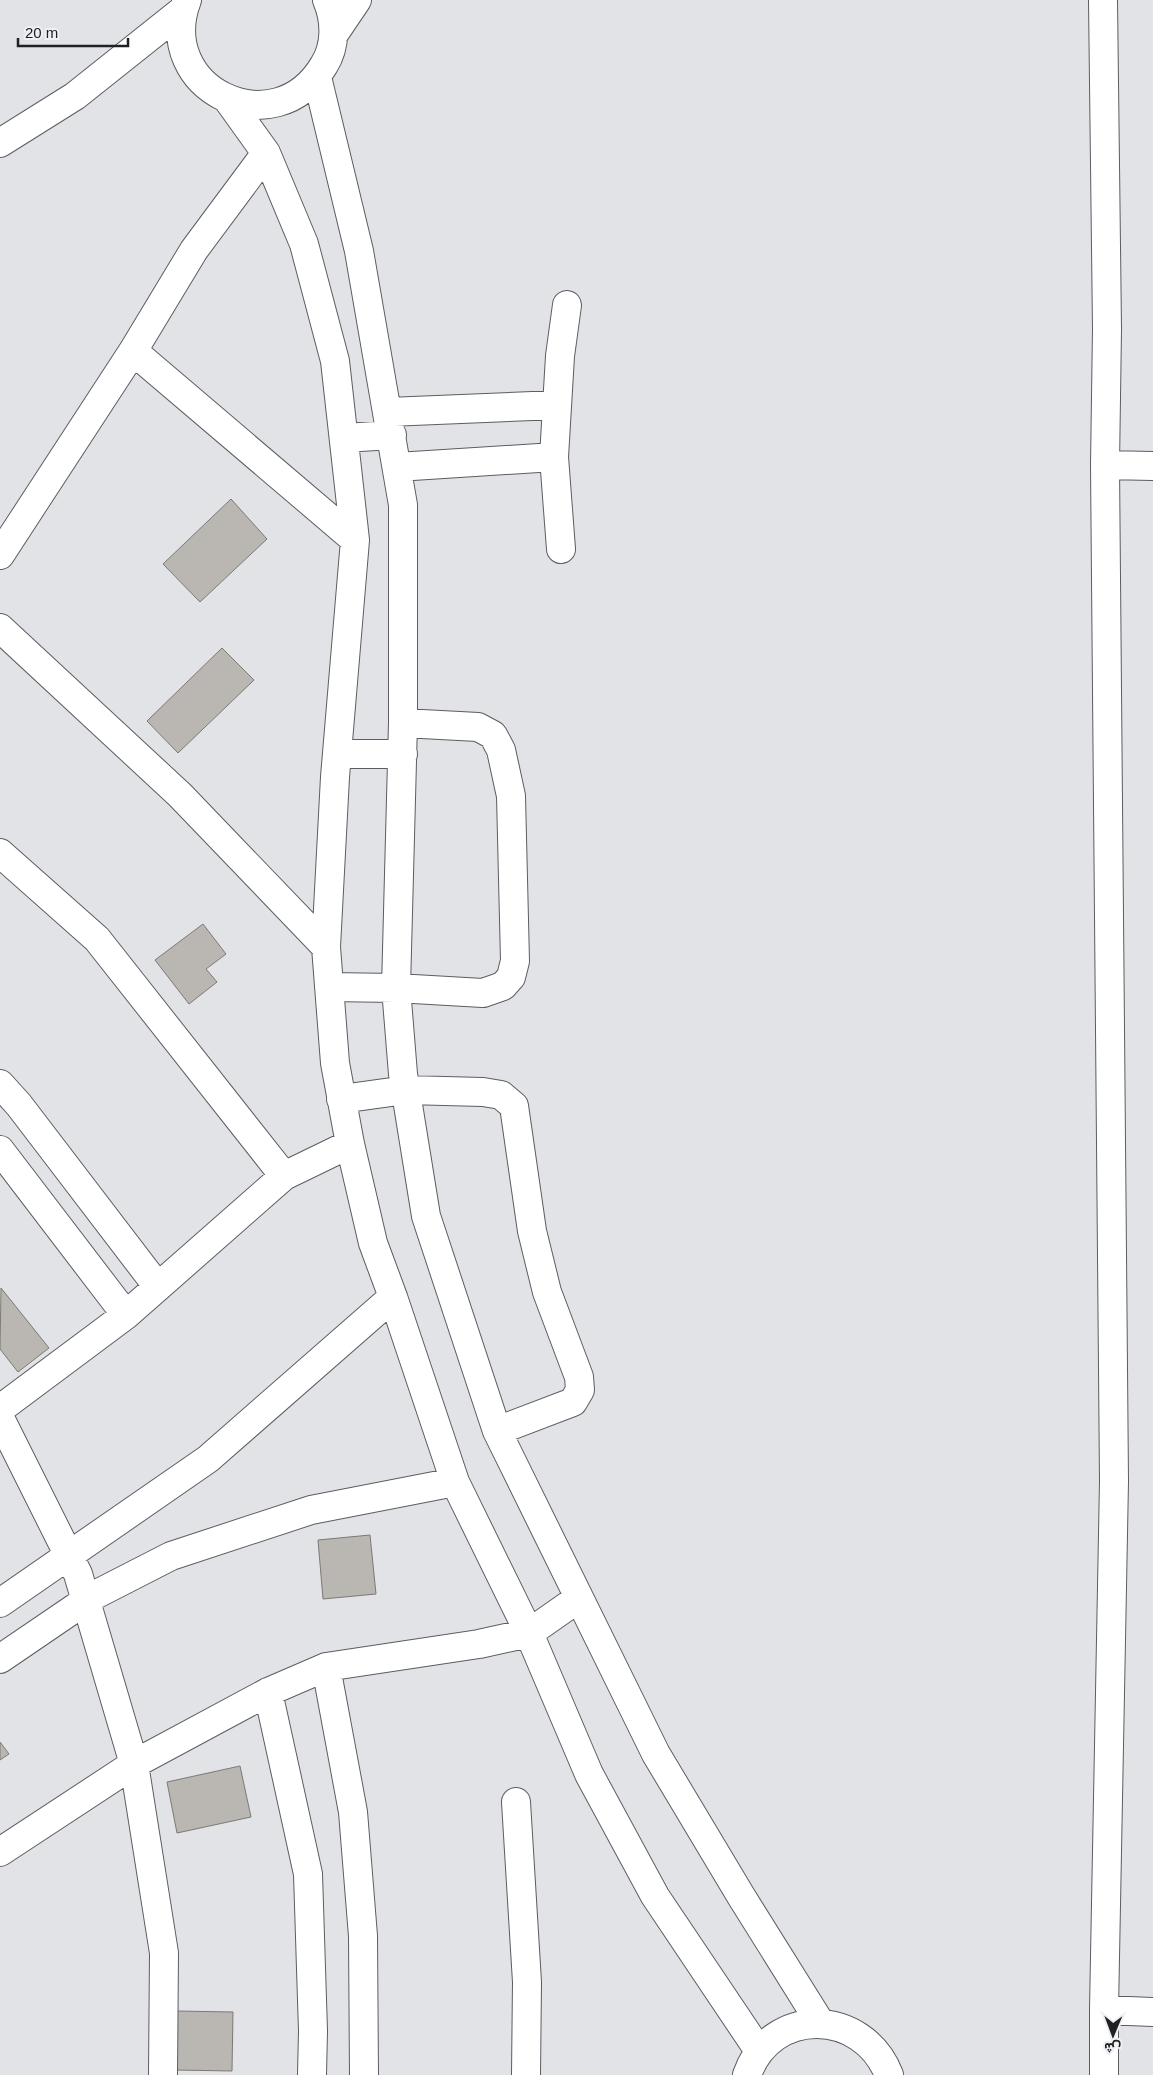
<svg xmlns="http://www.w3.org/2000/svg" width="1153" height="2075" viewBox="0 0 1153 2075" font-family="Helvetica,Vazirmatn,sans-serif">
  <rect width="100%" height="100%" fill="#e1e3e7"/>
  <path fill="#bab7b3" stroke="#7c7975" d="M231,499L267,539L200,602L163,564Z
    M222,648L254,680L178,753L147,721Z
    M203,924L226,954L206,969L217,982L189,1004L155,960Z
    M1,1288L49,1348L18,1372L0,1349Z
    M370,1535L376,1594L323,1599L318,1540Z
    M0,1742L9,1754L0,1760Z
    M240,1766L251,1817L177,1833L167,1782Z
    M177,2011L233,2012L232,2071L176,2070Z"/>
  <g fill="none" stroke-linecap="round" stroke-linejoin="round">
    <g stroke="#5b5d61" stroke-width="30">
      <path id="street" d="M187,0C153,89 275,148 324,65C336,46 336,21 327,0
        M1103,0L1107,329L1105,465L1114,1481L1104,2010V2075
        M334,34L357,0
        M317,77L359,251L403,505V723L396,988L403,1074L426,1216L497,1431L656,1754L741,1896L821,2024
        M228,100L266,153L304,244L335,361L355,540L335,777L326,947L335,1063L350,1144L373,1243L393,1297L455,1482L529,1633L589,1774L655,1896L759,2051
        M0,143L75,96L183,10
        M133,351L355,540
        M388,412L557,405
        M344,438L392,435
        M1105,465L1153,466
        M397,467L554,457
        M561,549L554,457L560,356L567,305
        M0,555L133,351L194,250L266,153
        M0,628L180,795L326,947
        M337,754H403
        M0,853L97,939L284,1176
        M329,987L396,988L483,993L503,986L511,977L515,961L511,796L501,750L493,735L478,727L403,723
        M0,1084L19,1105L158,1287
        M341,1099L406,1090L483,1092L501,1095L514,1106L532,1231L547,1292L579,1377L580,1390L573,1402L497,1431
        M0,1150L126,1315
        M0,1409L126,1315L284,1176L350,1144
        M0,1418L78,1574L134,1764L164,1953L163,2075
        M0,1603L208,1459L393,1297
        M0,1659L91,1597L171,1556L311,1510L455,1482
        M326,1667L353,1812L363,1936L364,2075
        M268,1692L308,1874L313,2031L312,2075
        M516,1802L527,1982L526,2075
        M0,1852L134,1764L268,1692L326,1667L479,1644L529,1633L579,1598
        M1104,2010L1153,2012
        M747,2075C771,2006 863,2008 889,2075"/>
    </g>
    <use href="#street" stroke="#fff" stroke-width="28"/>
  </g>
  <g transform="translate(1113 2035) rotate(181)" stroke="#eef0f5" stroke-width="4" paint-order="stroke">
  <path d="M0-4L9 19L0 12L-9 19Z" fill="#202022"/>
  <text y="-8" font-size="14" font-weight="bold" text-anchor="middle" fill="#202022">ش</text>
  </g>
  <path d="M18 38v8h110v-8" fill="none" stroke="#202022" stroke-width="2.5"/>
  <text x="25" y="38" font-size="15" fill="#202022" stroke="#eef0f5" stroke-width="4" paint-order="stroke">20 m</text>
</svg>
